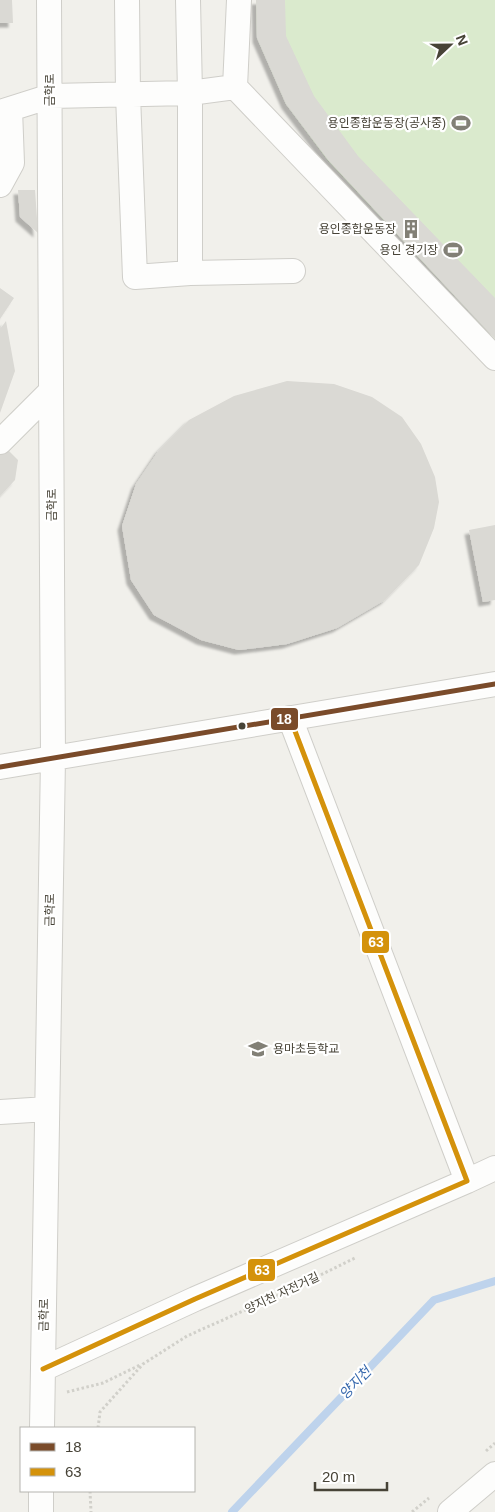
<svg xmlns="http://www.w3.org/2000/svg" width="495" height="1512" viewBox="0 0 495 1512" font-family="Helvetica,'Noto Sans KR',sans-serif">
  <defs>
    <filter id="shadow"><feDropShadow dx="-4.5" dy="4.5" stdDeviation="1" flood-color="#0004"/></filter>
  </defs>
  <rect width="100%" height="100%" fill="#f1f0eb"/>
  <path fill="#daeacd" d="M256,0H495V339L328,161L286,104L257,38Z"/>
  <g fill="none" stroke-linecap="round" stroke-linejoin="round">
    <path stroke="#bed3ec" stroke-width="8" d="M232,1512L434,1300L495,1281"/>
  </g>
  <path fill="#dad9d4" filter="url(#shadow)" d="M0,0H12L13,23H0Z
    M256,0H285L286,36L314,96L358,156L495,298V339L328,160L286,104L257,38Z
    M18,190H35L38,233L20,217Z
    M0,288L14,298L0,319Z
    M6,321L15,371L0,413V329Z
    M287,381L334,384L372,397L402,417L421,444L435,477L439,502L434,528L419,565L385,600L337,628L287,644L239,650L201,640L154,615L131,580L122,526L136,484L159,450L189,420L234,396Z
    M3,445L18,460L15,480L0,496V448Z
    M495,525V600L483,602L469,530Z"/>
  <g fill="none" stroke-linecap="round" stroke-linejoin="round">
    <g stroke="#cfcec9" stroke-width="26">
      <path id="minor" d="M127,0L128,95L135,277L190,273L293,271
        M188,0L190,93V273
        M239,0L235,87L495,358
        M0,112L51,96L190,93L235,87
        M0,185L12,163L10,109
        M0,442L51,391
        M0,767L495,684
        M0,1112L47,1109
        M467,1181L495,1168
        M43,1369L195,1299L467,1181L290,718
        M42,1428L53,758L49,0
        M41,1512V1491
        M450,1512L495,1474"/>
    </g>
    <path stroke="#d1d0ca" stroke-width="3" stroke-dasharray="2.5 2.5" stroke-linecap="butt" d="M67,1392L103,1383L140,1365
      M98,1428L100,1412L143,1364L187,1336L290,1290L355,1258
      M486,1451L495,1443
      M90,1491L91,1512
      M412,1512L429,1498"/>
    <use href="#minor" stroke="#fdfdfc" stroke-width="24"/>
    <g stroke="#fff" stroke-width="9">
      <path id="bus-1" d="M0,767L495,684"/>
    </g>
    <g stroke="#fff" stroke-width="9">
      <path id="bus-2" d="M43,1369L195,1299L467,1181L290,718"/>
    </g>
    <use href="#bus-1" stroke="#7a4b2a" stroke-width="5"/>
    <use href="#bus-2" stroke="#d4920b" stroke-width="5"/>
  </g>
  <defs>
    <g id="stadium-bare" transform="scale(1.5)"><path d="M0-5a6.5 5 0 1 0 0 10a6.5 5 0 1 0 0-10ZM-3.5-1.8h7v3.6h-7Z" fill="#828076" stroke="#fff" stroke-width="2.5" paint-order="stroke"/></g>
    <g id="building-bare" transform="scale(1.5)"><path d="M-4-6H4V6H1V3H-1V6H-4ZM-2.5-4.3h1.7v1.8h-1.7ZM.8-4.3h1.7v1.8H.8ZM-2.5-1h1.7V.8h-1.7ZM.8-1h1.7V.8H.8Z" fill="#828076" stroke="#fff" stroke-width="2.5" paint-order="stroke"/></g>
    <g id="school-bare" transform="scale(1.5)"><path d="M0-5L7-2L0 1L-7-2ZM-4 1L0 2.5L4 1V4Q0 6-4 4Z" fill="#828076" stroke="#fff" stroke-width="2.5" paint-order="stroke"/></g>
  </defs>
  <g fill-rule="evenodd">
    <use href="#stadium-bare" x="461" y="123"/>
    <use href="#building-bare" x="411" y="229"/>
    <use href="#stadium-bare" x="453" y="250"/>
    <use href="#school-bare" x="258" y="1049"/>
  </g>
  <circle fill="#474337" stroke="#fff" stroke-width="2" cx="242" cy="726" r="4.5"/>
  <g text-anchor="middle" stroke-width="4.5" stroke-linejoin="round" paint-order="stroke">
    <g font-size="12" fill="#474337" stroke="#fff">
      <text transform="translate(50 90) rotate(-90)" y="4">금학로</text>
      <text transform="translate(52 505) rotate(-90)" y="4">금학로</text>
      <text transform="translate(50 910) rotate(-89)" y="4">금학로</text>
      <text transform="translate(282 1293) rotate(-25)" y="4">양지천 자전거길</text>
      <text transform="translate(44 1315) rotate(-89)" y="4">금학로</text>
    </g>
    <g font-size="12" fill="#474337" stroke="#fff" text-anchor="end">
      <text x="446" y="127">용인종합운동장(공사중)</text>
      <text x="396" y="233">용인종합운동장</text>
      <text x="438" y="254">용인 경기장</text>
      <text x="273" y="1053" text-anchor="start">용마초등학교</text>
    </g>
    <g font-size="14" font-style="italic" fill="#3668ad" stroke="#fff">
      <text transform="translate(355 1383) rotate(-46)" y="5">양지천</text>
    </g>
  </g>
  <g stroke="#fff" stroke-width="2">
    <rect x="270" y="707" width="29" height="24" rx="5" fill="#7a4b2a"/>
    <rect x="361" y="930" width="29" height="24" rx="5" fill="#d4920b"/>
    <rect x="247" y="1258" width="29" height="24" rx="5" fill="#d4920b"/>
  </g>
  <g font-size="14" text-anchor="middle" font-weight="bold" fill="#fff">
    <text x="284" y="724">18</text>
    <text x="376" y="947">63</text>
    <text x="262" y="1275">63</text>
  </g>
  <rect x="20" y="1427" width="175" height="65" fill="#ffffff" stroke="#b5b4af"/>
  <rect x="30" y="1443" width="25" height="8" fill="#7a4b2a" stroke="#b5b4af"/>
  <text x="65" y="1452" font-size="15" fill="#474337">18</text>
  <rect x="30" y="1468" width="25" height="8" fill="#d4920b" stroke="#b5b4af"/>
  <text x="65" y="1477" font-size="15" fill="#474337">63</text>
  <g transform="translate(450 45) rotate(68)" stroke="#ffffff" stroke-width="4" paint-order="stroke">
  <path d="M0-4L9 19L0 12L-9 19Z" fill="#474337"/>
  <text y="-8" font-size="14" font-weight="bold" text-anchor="middle" fill="#474337">N</text>
  </g>
  <path d="M315 1482v8h72v-8" fill="none" stroke="#474337" stroke-width="2.5"/>
  <text x="322" y="1482" font-size="15" fill="#474337" stroke="#ffffff" stroke-width="4" paint-order="stroke">20 m</text>
</svg>
